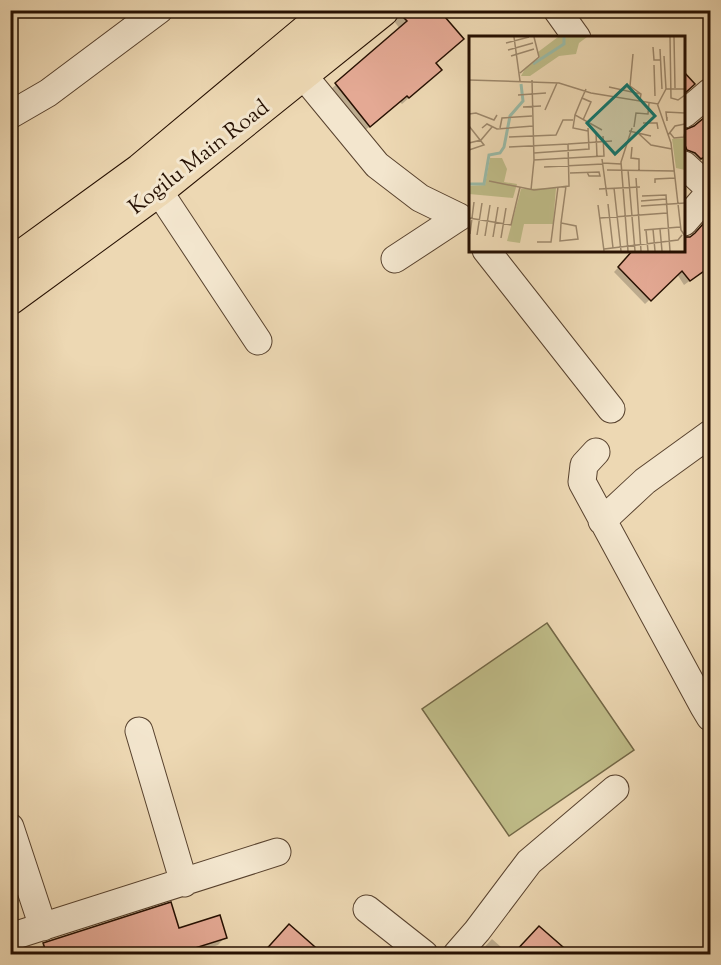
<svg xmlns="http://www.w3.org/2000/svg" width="721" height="965" viewBox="0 0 721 965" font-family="'Sorts Mill Goudy',serif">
  <rect width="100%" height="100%" fill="#edd8b3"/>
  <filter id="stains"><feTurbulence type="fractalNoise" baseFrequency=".00333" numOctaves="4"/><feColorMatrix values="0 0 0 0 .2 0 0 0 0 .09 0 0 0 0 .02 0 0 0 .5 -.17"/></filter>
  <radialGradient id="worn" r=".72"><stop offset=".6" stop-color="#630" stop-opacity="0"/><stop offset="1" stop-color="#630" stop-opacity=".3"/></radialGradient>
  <path fill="#bfbc88" stroke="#726645" stroke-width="1.5" d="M547,623L634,750L509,836L422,709Z"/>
  <path fill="#0003" d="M399,10H437L434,76L402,104L400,102L363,132L330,90L400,29L394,21V16Z
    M694,128L710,152L695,164L684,155V131H686Z
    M690,238L710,266L684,285L677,274L645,304L614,272L635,250H684V239Z
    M289,926L321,954H263Z
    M178,930L225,937L218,945L197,952L200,954H37L36,952L44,944Z
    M530,937L565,951L563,954H514Z
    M492,939L509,954H478Z
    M390,949L397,954H384Z"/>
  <path fill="#e4a994" stroke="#261002" stroke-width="1.5" d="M400,10H439L464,39L436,63L442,70L409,98L407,96L370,127L335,83L407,21L400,14Z
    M684,72L695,84L684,94Z
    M711,112V153L701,159L695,153L687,150L684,143V129H687L694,126Z
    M711,215V266L690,281L682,271L651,301L618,267L633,250H684V237H690L695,233Z
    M171,902L179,928L220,915L227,938L195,948L202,954H47L43,943Z
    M289,924L323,954H262Z
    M539,926L571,954H513Z"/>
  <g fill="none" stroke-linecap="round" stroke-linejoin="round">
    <g stroke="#58422e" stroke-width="29">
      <path id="minor" d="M557,10L577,38
        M302,74L377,165L420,198L459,217
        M684,114L710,92
        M10,115L48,93L159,10
        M684,165L710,189
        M158,190L258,341
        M684,222L710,192
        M486,250L611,409
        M395,259L459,217
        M596,452L584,465L582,482L704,707L710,717
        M602,521L645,481L710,434
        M139,731L184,883
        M10,827L43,927
        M367,909L424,954
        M10,937L277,852
        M457,954L477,931L529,862L615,789"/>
    </g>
    <g stroke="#261002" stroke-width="35">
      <path id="major" d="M10,265L141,170L332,10
        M10,298L158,190L382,10"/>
    </g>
    <use href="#minor" stroke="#f3e6ce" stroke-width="27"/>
    <use href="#major" stroke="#edd8b3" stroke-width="33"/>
  </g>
  <g text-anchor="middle" stroke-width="6" stroke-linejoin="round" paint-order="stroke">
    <g font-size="22" fill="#261002" stroke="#f3e6ce">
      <text transform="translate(198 156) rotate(-38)" y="8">Kogilu Main Road</text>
    </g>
  </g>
  <g transform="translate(469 36)">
    <rect width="216" height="216" fill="#edd8b3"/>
    <path d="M89,1H118L110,7L107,18L90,20L61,40H52L57,31L71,22L69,16ZM216,102V134L207,132L203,103ZM21,122H33L38,133L35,146L48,148L44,162L0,158V150L16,149ZM87,152L84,188H55L51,207L38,205L52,153Z" fill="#bfbc88"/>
    <path fill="none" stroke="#9abba8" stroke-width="3" d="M64,28L95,8V1M0,148H15L20,119L31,117L35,111L41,80L54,65L52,48"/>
    <path fill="none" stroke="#9d886c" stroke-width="1.5" d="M45,1L51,45M201,1L202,62L209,64L216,59M205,1L206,52M37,7L60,1M184,11L185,24H192M191,13L193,53M39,14L64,7M164,18L161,50L172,58M42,20L65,13M195,20L197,53M185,29L186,60M51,37L70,21L65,1M0,44L90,47L122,57L189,68L197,53H216M63,44L65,124L135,120L134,100M140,51L172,58L171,64M49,59L77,57M113,62L106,79L133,94M188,67L202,107L212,194L216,200M54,71L72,70M76,74L88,47M0,78L7,77L25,84L28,79M106,79L104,92L119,95M198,81V85L197,76L216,77M114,84L122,66L113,62L117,53M174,87H188L189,93M0,90L15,109L0,114M165,91L167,77L179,78L180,67M13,92L18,88L28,93L64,90M31,92L33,82L63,80M160,95L182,100M127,96L128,121M169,97L182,109L203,113M201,97L205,102L215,101L216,96M199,99L206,90L216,88M40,101L87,99L94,84H104M0,107L12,104L23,91M99,108L143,105M163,111L162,122L170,123V134M65,117L120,113L119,92M133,123L138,160M134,127L152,128M75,131L134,128M138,134L205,135M159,134L166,215M101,137L130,136L131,140H120L118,136M167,142L172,215M20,145L65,154L100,150L99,108L40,111M186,147V143L206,142M145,152L152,215M130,153L171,151M62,154L65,124M173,160L197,159L201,215M172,165L197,163M139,168L144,212M129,169L135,215M172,170L216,167M0,182L42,189L51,151M131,182L198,177M92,187L91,205L109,203L107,190L92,187L97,150M184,193L186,215M191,193L193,215M175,194L211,191M177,194L179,215M1,198L5,166M8,199L13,167M16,200L21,169M24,201L29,171M32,202L37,172M68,206H82L89,151M135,213L209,204L213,199M159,215L152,126L163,92"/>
    <path fill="#0f766e" fill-opacity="0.15" stroke="#0f766e" stroke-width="3" d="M158,49L186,80L146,118L118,87Z"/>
    <rect width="216" height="216" fill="none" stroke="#261002" stroke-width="3"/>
  </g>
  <rect width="721" height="965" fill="none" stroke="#edd8b3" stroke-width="36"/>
  <rect x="12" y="12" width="697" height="941" fill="none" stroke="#261002" stroke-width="3"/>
  <rect x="18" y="18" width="685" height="929" fill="none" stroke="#261002" stroke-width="1.5"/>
  <rect width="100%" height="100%" filter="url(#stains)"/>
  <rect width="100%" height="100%" fill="url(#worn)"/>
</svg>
